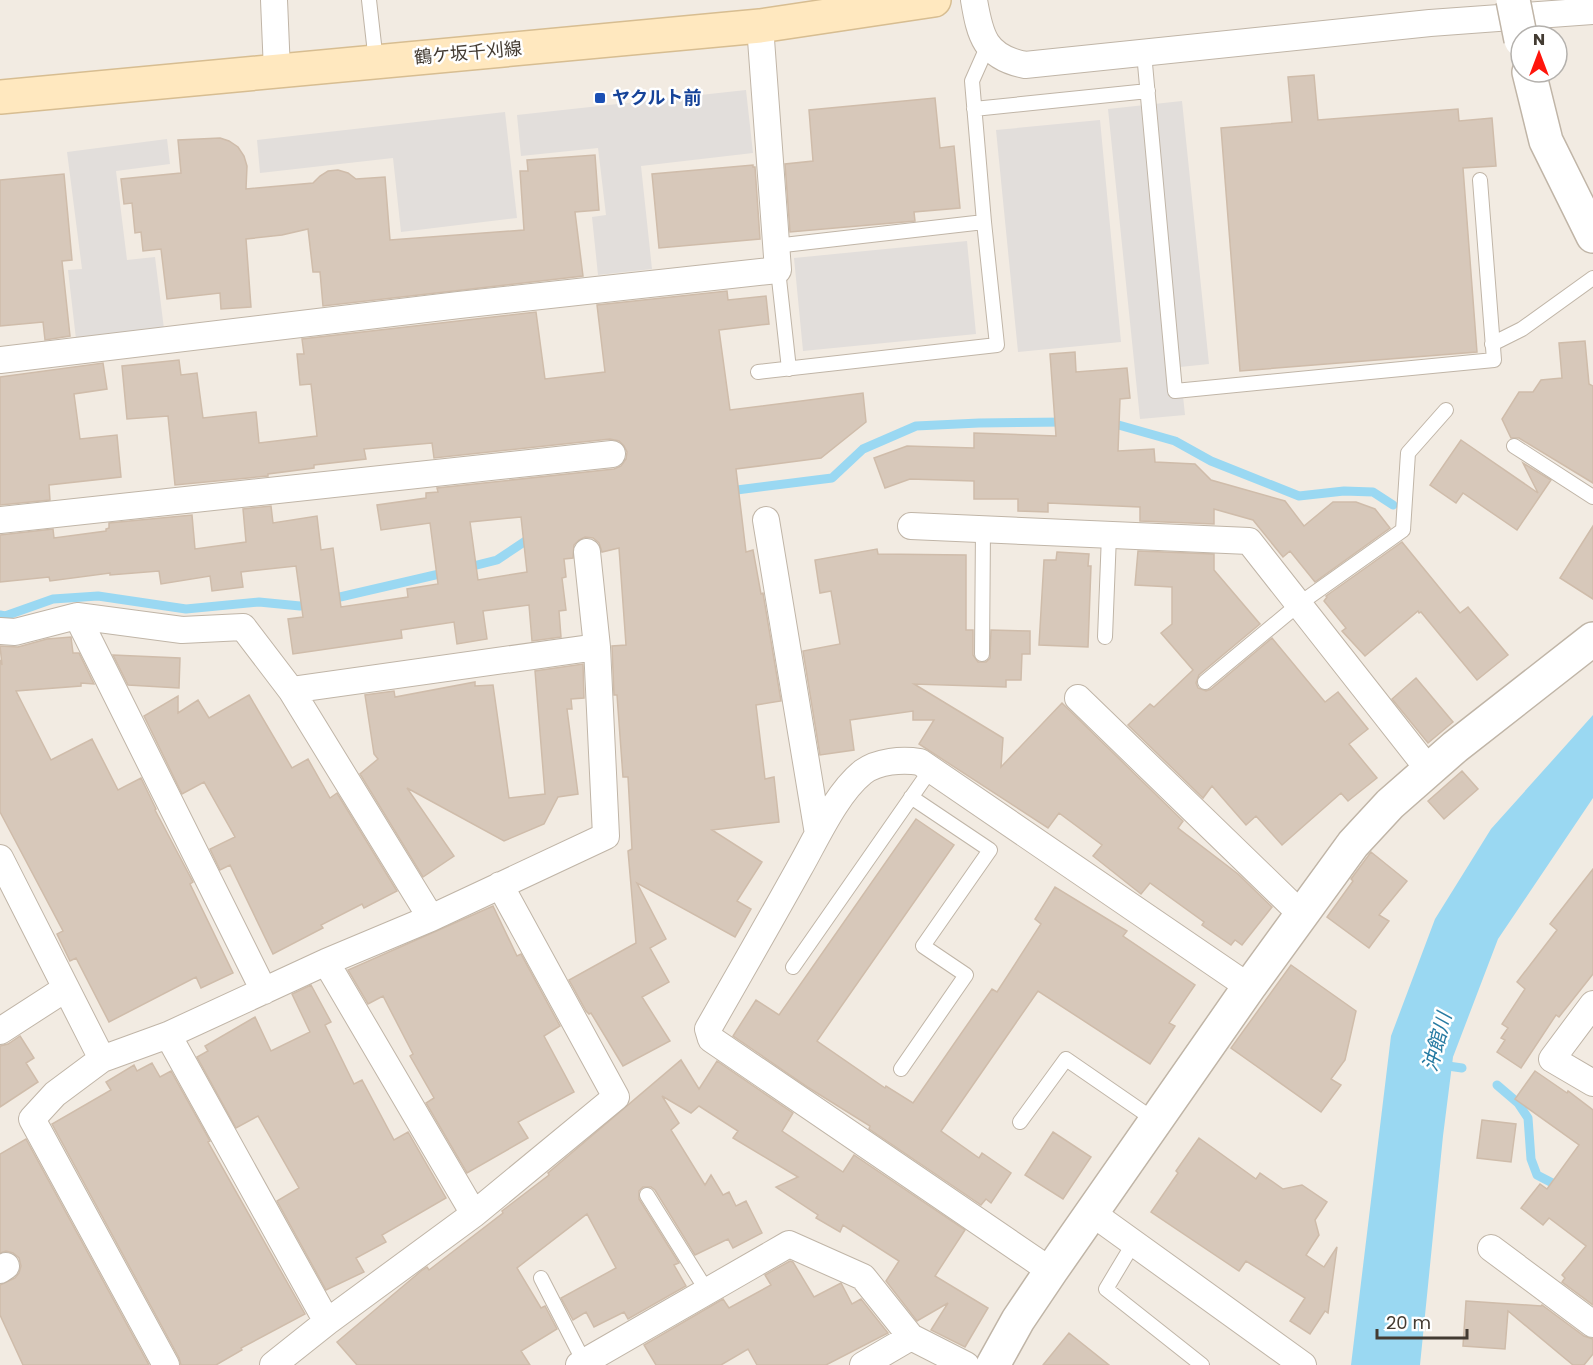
<svg xmlns="http://www.w3.org/2000/svg" width="1593" height="1365" viewBox="0 0 1593 1365" font-family="Poppins,'Noto Sans JP',sans-serif">
  <rect width="100%" height="100%" fill="#f2ebe2"/>
  <path fill="#e2dedb" d="M746,90L753,153L641,166L652,269L598,275L592,217L606,215L598,148L521,156L517,115Z
    M1182,101L1209,364L1180,367L1185,415L1140,419L1108,109Z
    M505,112L517,218L401,232L393,158L260,173L257,140Z
    M1100,120L1121,342L1018,352L996,130Z
    M167,139L170,164L116,171L127,260L155,257L164,329L76,339L68,270L82,269L67,152Z
    M967,241L976,334L803,351L794,258Z"/>
  <path fill="#9ad8f2" d="M1593,715V798L1498,939L1453,1057L1443,1136L1420,1365H1351L1391,1036L1435,919L1491,829Z"/>
  <g fill="none" stroke-linecap="round" stroke-linejoin="round">
    <path stroke="#9ad8f2" stroke-width="9" d="M1108,422L1175,441L1211,461L1299,496L1344,491L1373,492L1393,505
      M729,491L832,478L863,449L916,426L979,423L1067,422
      M465,568L497,560L533,536
      M327,600L448,572
      M0,615L5,616L53,599L98,596L186,609L259,602L300,606L311,604
      M1441,1065L1462,1068
      M1497,1085L1518,1103L1528,1118L1531,1159L1537,1175L1562,1188"/>
  </g>
  <path fill="#d7c8ba" stroke="#cfbcaa" stroke-width="1.5" fill-rule="evenodd" d="M1314,75L1318,120L1458,109L1459,121L1492,118L1496,166L1463,168L1477,352L1240,371L1221,128L1292,122L1288,77Z
    M935,98L940,148L954,146L960,208L914,212L915,221L790,232L785,164L813,161L809,110Z
    M220,138L229,141L238,147L244,156L247,166L246,189L313,183L320,176L328,171L338,170L348,173L356,179L385,177L390,240L524,230L520,171H528L527,160L595,155L599,210L575,212L583,276L323,306L320,272H313L308,229L282,235L246,239L251,307L221,309L220,293L167,299L161,249L143,251L141,232L135,233L132,203L124,204L121,179L181,173L178,140Z
    M753,165V167H755L760,239L659,248L652,174Z
    M64,174L72,260L62,261L70,336L45,340L43,322L0,326V180Z
    M727,291L728,300L766,296L769,324L719,330L730,410L863,393L866,422L821,458L736,469L746,552L753,550L761,594L763,593L781,701L756,705L765,779L774,777L779,822L712,830L762,862L737,901L751,909L735,937L637,883L666,939L650,948L669,982L642,997L670,1041L623,1066L591,1013L589,1014L586,1011L569,980L636,943L628,851L632,849L628,777H623L617,695H614L612,646L626,645L619,548L602,552L599,543L593,538L585,537L579,540L574,545L573,558L564,559L566,577L562,578L566,610L559,611L561,637L532,641L529,605L483,611L487,639L457,644L454,622L401,630L402,638L293,654L288,619L303,617L296,566L241,572L243,587L212,591L210,576L161,584L159,571L110,575V573L50,581L49,577L0,582V535L53,529L54,538L106,531V529L109,528V523L192,515L195,549L246,542L243,509L271,506L273,523L317,516L321,550L333,548L341,607L408,597L407,589L438,584L430,523L381,530L377,505L426,498V493L438,492L437,488L614,469L621,466L626,459L627,452L624,446L619,441L610,439L434,458L432,443L364,449L366,459L314,465V468L268,474V476L175,485L168,416L127,419L122,366L179,360L181,375L197,373L203,418L256,412L259,443L317,436L311,384L300,385L297,354H304L302,339L536,312L545,379L605,372L597,305ZM521,517L527,572L478,580L470,522Z
    M1585,341L1589,384L1593,386V483L1519,438H1511L1502,419L1519,392H1533L1541,380L1562,378L1559,343Z
    M1075,352L1076,372L1127,368L1130,398L1120,399L1118,451L1154,449L1155,462L1195,464L1211,480L1285,501L1304,526L1333,502H1356L1375,509L1390,528L1315,582L1290,551L1283,557L1253,520L1214,509V524L1140,521V507L1048,503V512L1018,511V499H974V481L910,479L885,488L874,458L907,446L974,448V433L1056,436L1050,354Z
    M103,363L107,389L74,394L80,439L117,435L121,477L49,485L50,500L0,505V377Z
    M1461,440L1538,493L1523,463L1551,480L1517,530L1463,493L1456,503L1430,485Z
    M1593,526V599L1560,578Z
    M1402,542L1460,613L1468,607L1508,655L1477,680L1421,612L1419,613L1418,611L1365,656L1342,631L1346,628L1324,601L1327,597L1326,596Z
    M877,549L878,554L966,555V630H973V655L978,662H986L990,658L991,630L1030,631V654H1022L1021,680H1006V687L914,684L1003,738L1001,767L1062,703L1183,821L1178,828L1238,874L1272,907L1242,945L1235,940L1231,945L1202,925L1204,922L1150,883L1141,894L1093,856L1102,845L1059,813L1048,828L919,744L934,720H913V711L850,720L854,750L820,755L803,651L840,644L831,591L820,593L815,560Z
    M1138,551L1214,554V570L1260,624L1199,675L1196,683L1198,688L1206,691L1211,689L1272,638L1325,702L1338,692L1368,729L1349,744L1377,778L1348,801L1341,793L1282,845L1256,816L1246,825L1212,786L1203,798L1128,725L1150,704L1154,707L1193,670L1161,633L1172,624V587L1135,585Z
    M1057,552L1089,554L1088,566H1091L1088,647L1039,645L1044,560H1056Z
    M71,637L73,653H79L94,684L81,683V686L16,691L51,760L92,739L118,790L141,778L156,809L155,810L193,882L190,884L233,973L201,988L196,977L109,1022L76,958L70,961L57,934L63,931L0,812V660L2,665L0,646L18,647L47,639Z
    M113,655L180,658L179,688L128,685Z
    M583,664L584,698L571,699L572,709H567L578,794L558,797L544,824L504,841L407,788L454,856L423,877L360,774L378,759L374,754L365,695L394,691L395,697L475,682V686L493,685L509,798L545,794L535,671Z
    M1416,678L1453,722L1428,743L1392,699Z
    M249,695L292,768L308,759L330,798L337,793L397,891L364,908L362,904L321,925L323,928L273,954L230,865L220,870L210,849L235,837L204,782L182,794L144,716L178,696V713L198,700L209,718Z
    M1462,771L1478,789L1444,819L1428,801Z
    M916,819L954,845L817,1041L885,1088L886,1086L913,1103L992,989L997,992L1041,924L1035,919L1055,887L1127,931L1123,936L1195,985L1169,1023L1175,1026L1150,1064L1038,991L941,1131L979,1158L982,1153L1011,1173L991,1203L986,1199L981,1205L869,1129L870,1126L809,1088L733,1036L756,1000L779,1015Z
    M1371,852L1407,881L1379,915L1389,921L1369,948L1327,917L1353,881L1351,879Z
    M1593,869V974L1559,1017L1556,1015L1521,1068L1497,1052L1505,1040L1501,1038L1508,1028L1502,1024L1525,989L1517,982L1557,930L1550,924Z
    M493,906L517,956L521,954L560,1026L544,1036L574,1092L518,1122L528,1138L467,1173L426,1103L434,1098L410,1056L413,1054L383,996L368,1004L348,970Z
    M1291,965L1356,1011L1345,1060L1331,1079L1341,1085L1321,1112L1231,1048Z
    M311,985L331,1022L325,1025L354,1084L362,1080L394,1140L408,1132L446,1198L382,1235L386,1242L356,1258L364,1272L326,1290L277,1201L299,1188L258,1116L236,1128L197,1057L208,1051L205,1046L255,1017L271,1051L310,1032L292,994Z
    M20,1036L34,1058L26,1063L38,1082L0,1107V1046L8,1044Z
    M681,1060L699,1089L717,1061L793,1113L782,1131L843,1172L854,1155L965,1230L935,1276L988,1308L965,1347L931,1330L948,1303L917,1321L886,1281L899,1261L843,1225L840,1232L816,1218L818,1215L776,1187L798,1177L733,1138L738,1131L699,1106L691,1113L662,1096L679,1123L671,1130L705,1185L711,1175L723,1195L729,1192L736,1206L746,1201L762,1233L733,1248L728,1239L695,1255L655,1190L651,1187H643L639,1191V1199L679,1263L674,1265L686,1286L628,1319L624,1312L594,1327L586,1312L573,1320L561,1298L616,1268L587,1214L517,1268L541,1308L545,1306L557,1329L521,1351L530,1365H357L337,1342L421,1271L427,1267L429,1270L503,1213L502,1211L549,1175L548,1173Z
    M152,1063L160,1077L171,1071L210,1141L208,1142L305,1314L241,1348L242,1350L216,1365H181L179,1358L52,1124L111,1090L106,1082L134,1065L137,1071Z
    M1535,1071L1567,1093L1568,1091L1593,1110V1305L1562,1282L1565,1278L1562,1275L1586,1246L1549,1218L1543,1225L1521,1208L1540,1184L1547,1189L1579,1145L1515,1099Z
    M1482,1120L1516,1124L1511,1162L1477,1158Z
    M1053,1132L1091,1157L1063,1199L1025,1175Z
    M1199,1138L1256,1179L1260,1173L1283,1189L1302,1185L1327,1202L1315,1220L1319,1235L1306,1255L1324,1267L1337,1247L1328,1313L1325,1311L1310,1334L1290,1321L1305,1298L1246,1261L1239,1271L1151,1212L1178,1173L1176,1171Z
    M26,1139L149,1365H23L0,1315V1285L15,1278L19,1273L21,1266L19,1258L13,1253L6,1251L0,1253V1154Z
    M790,1261L793,1262L814,1297L841,1283L852,1304L861,1299L888,1333L826,1365H757L748,1349L721,1365H656L644,1345L723,1299L729,1308L771,1285L765,1275Z
    M1466,1301L1541,1306L1542,1305L1584,1336L1593,1339V1354L1584,1365H1573L1508,1311L1505,1349L1463,1346Z
    M1069,1333L1109,1365H1043Z"/>
  <g fill="none" stroke-linecap="round" stroke-linejoin="round">
    <g stroke="#c0b5a7" stroke-width="16">
      <path id="service" d="M369,0L376,62
        M1144,53L1175,391L1494,360L1480,180
        M974,109L1148,91
        M984,222L972,81L988,45
        M778,270L789,369
        M1492,344L1522,329L1593,278
        M758,372L997,345L984,222L775,246
        M1514,446L1593,497
        M1105,637L1109,535
        M982,654L983,529
        M1205,682L1299,604L1403,530L1408,453L1446,410
        M793,967L931,769
        M901,1069L966,975L923,946L990,850L911,797
        M1020,1122L1066,1059L1156,1121
        M647,1195L707,1291
        M1133,1244L1106,1289L1202,1365
        M541,1278L584,1362"/>
    </g>
    <g stroke="#c0b5a7" stroke-width="28">
      <path id="minor" d="M274,0L277,71
        M974,0C980,36 985,57 1025,65L1430,23L1593,11
        M0,360L459,305L778,270L760,26
        M0,520L612,454
        M766,520L818,834
        M911,526L1249,541L1429,770
        M77,616L182,630L243,627L291,690L597,647L587,552
        M0,631L15,632L77,616L264,991
        M291,690L431,918
        M1078,698L1301,914
        M0,858L102,1059L168,1035L326,962L431,918L606,836L597,647
        M326,962L474,1214L616,1097L500,885
        M1593,1004L1552,1059L1593,1083
        M0,1031L65,989
        M168,1035L327,1322L273,1365
        M102,1059L55,1094L32,1119L166,1365
        M1092,1213L1303,1365
        M1491,1248L1593,1324
        M0,1270L6,1266
        M1051,1271L711,1039L708,1029C739,975 770,921 800,867C817,837 836,794 863,772C878,761 902,759 920,762L1249,987
        M327,1322L474,1214
        M579,1365L789,1244L863,1277L911,1337
        M863,1365L911,1337L966,1365"/>
    </g>
    <g stroke="#c0b5a7" stroke-width="36">
      <path id="tertiary" d="M1529,72L1546,141L1593,236
        M993,1365L1018,1320L1051,1271L1249,987L1353,844L1390,804L1455,747L1593,639"/>
    </g>
    <g stroke="#d7bd91" stroke-width="36">
      <path id="secondary" d="M0,97L760,26L934,0"/>
    </g>
    <use href="#service" stroke="#fff" stroke-width="14"/>
    <use href="#minor" stroke="#fff" stroke-width="26"/>
    <use href="#tertiary" stroke="#fff" stroke-width="33"/>
    <use href="#secondary" stroke="#ffe8bf" stroke-width="33"/>
    <g stroke="#c0b5a7" stroke-width="36" stroke-linecap="butt">
      <path id="tertiary-bridge" d="M1513,0L1521,40"/>
    </g>
    <use href="#tertiary-bridge" stroke="#fff" stroke-width="33"/>
  </g>
  <rect fill="#1a4fb4" stroke="#fff" stroke-width="2" x="594" y="92" width="12" height="12" rx="3"/>
  <g text-anchor="middle" stroke-width="5" stroke-linejoin="round" paint-order="stroke">
    <g font-size="18" fill="#433b32" stroke="#fff">
      <text transform="translate(468 53) rotate(-5)" y="6">鶴ケ坂千刈線</text>
    </g>
    <g font-size="18" font-weight="bold" fill="#164399" stroke="#fff" text-anchor="start">
      <text x="612" y="104">ヤクルト前</text>
    </g>
    <g font-size="20" font-style="italic" fill="#277ba2" stroke="#fff">
      <text transform="translate(1437 1042) rotate(-75)" y="7">沖館川</text>
    </g>
  </g>
  <g transform="translate(1539 54)"><circle r="28" fill="#ffffff" stroke="#b4b1ad" stroke-width="1.5"/>
  <path d="M0-4.5L10 22L0 15L-10 22Z" fill="#ff150c"/>
  <text y="-9" font-size="16" font-weight="bold" text-anchor="middle" fill="#433b32">N</text>
  </g>
  <path d="M1377 1329v9h90v-9" fill="none" stroke="#433b32" stroke-width="3"/>
  <text x="1386" y="1329" font-size="18" fill="#433b32" stroke="#ffffff" stroke-width="4.5" paint-order="stroke">20 m</text>
</svg>
